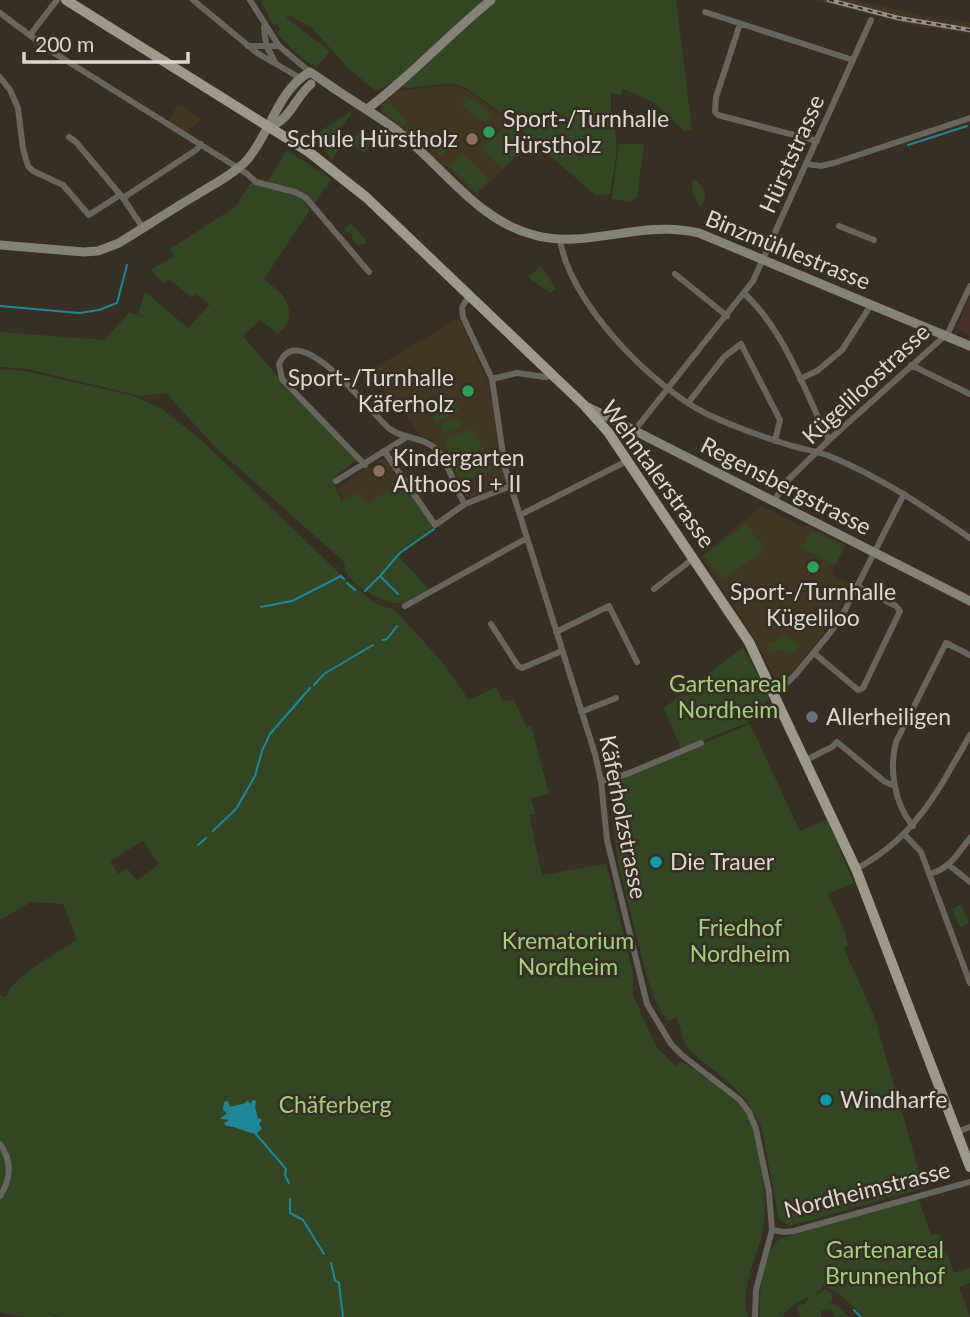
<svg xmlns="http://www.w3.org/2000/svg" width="970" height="1317" viewBox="0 0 970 1317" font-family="Lato,sans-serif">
  <rect width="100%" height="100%" fill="#372f23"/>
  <path fill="#413623" d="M815,0H856L934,18L970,22V34L911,25Z
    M448,85L459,87L470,92L501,114L532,142L477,195L413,136L381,112V105L397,91Z
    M178,104L201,119L187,133L168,121Z
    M459,318L490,387L499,454L505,479L501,485L472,498L462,494L432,439L423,438L369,371Z
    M382,459H388L403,483L365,505L344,501L338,488Z
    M761,506L804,528L806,525L846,545L831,574L852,585L824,633L782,684L777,683L748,628L701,557Z"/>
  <path fill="#45332b" d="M970,296V336L960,331L957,326Z"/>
  <path fill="#334623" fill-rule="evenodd" d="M260,0H676L692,130L684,131L655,103L623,89L621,95L611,93V122C623,137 612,176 610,194L595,195L503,114L466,88L451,83L409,88L404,87L398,79L376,91L348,68L312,28L289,15L286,18L330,51L316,68C301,58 289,47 277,33L280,30L277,24L274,25Z
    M463,94L486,109L490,115L487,122C476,120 469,112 462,104L465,102Z
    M388,101L407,122L403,127L385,113L384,105Z
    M349,112L352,113L334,137L336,139L333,144L339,148L332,160L313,137C324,127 338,122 349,112Z
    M508,123L528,144L502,169L482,148Z
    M358,133L373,140L364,153L350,143Z
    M451,134L457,141L442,156L435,149Z
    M619,144H644L637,197L630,202L612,199Z
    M287,150L331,179L314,204L267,182Z
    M463,153L489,180L476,193L450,166Z
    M695,180C704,186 708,197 702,206L699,205L693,194L692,181Z
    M251,182C269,191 300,190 310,210L264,279C270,285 281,291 285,299C292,310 291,328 277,333L260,320L243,336L283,383L357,460L334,477L333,482L342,501L360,493L366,504L403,483L433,528L397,555L431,591C423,595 414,602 405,603C390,606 358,590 349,577C346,573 345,565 343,561L216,448L166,393L141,396L26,369L0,367V332L104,340L129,313L151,319L138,314L145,292L188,328L210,304L195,294L192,298L169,279L163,283L151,270L174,256L170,249L235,207Z
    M351,223L366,240V243L358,246L352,239L353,235L344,230Z
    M541,266L556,289L550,293L528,277Z
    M0,369L26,371L134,396L162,409L199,438L340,574L376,604L395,610L443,663L469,700L496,687L503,701L514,700L527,728L531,725L549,794L531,798L535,814L529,815L542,875L606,864L633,972V995L657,1048L676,1066L681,1061C701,1074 727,1087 742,1106C761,1130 770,1209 761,1238C754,1263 740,1291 748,1317H61L43,1311L57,1317H25L0,1312V995L6,997C11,977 59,952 77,940L63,904L31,902L0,920ZM143,841L159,864L137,881L127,868L118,874L110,861Z
    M452,394L460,412L436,422L428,405Z
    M457,417L462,426L444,434L440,425Z
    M472,428L493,470L462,483L444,440Z
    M746,524L765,549L723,580L704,555Z
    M811,530L844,547L835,565L802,548Z
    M786,635L797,643L798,648L794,653L781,650L772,653L767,650V643L775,642L780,636Z
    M743,647L770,698L747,723L681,749L664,708Z
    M750,724L800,831L827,819L854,883L828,894L844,929L848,946L844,948L874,1016L924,1188L790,1226L779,1219L761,1126L747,1101L737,1090L686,1047L677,1018L667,1021L656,1002L647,977L618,863L608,783Z
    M961,905L969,923L960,927L952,909Z
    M918,1198L931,1235L939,1233L954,1273L970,1268V1283L959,1287L970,1317H865L838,1293L823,1285L820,1291L812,1296L820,1293L824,1289L832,1293V1302L828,1303L837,1305L850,1317H835L831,1309L821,1311V1317H800L797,1307L805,1303L810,1296L792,1306L781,1317H760C758,1295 763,1255 779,1239Z"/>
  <path fill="#208798" d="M248,1100L250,1104L253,1100L256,1101L255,1107L258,1118L262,1120L259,1124L262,1129L256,1134C244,1132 236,1126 226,1126L224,1123L229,1120L220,1119L227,1113L223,1110L224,1102L228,1101L230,1107C237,1104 243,1106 248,1100Z"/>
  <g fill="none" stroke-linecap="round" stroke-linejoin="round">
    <path stroke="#208798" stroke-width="2" d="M908,145L967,126
      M0,306L79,313L99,310L117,303L127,265
      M347,583L355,590
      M365,591L379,577
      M398,594L380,576L400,553L434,529
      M261,607L292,601L341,576L344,579
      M383,640L387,639L397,626
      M314,685L324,674L373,645
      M213,831L236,809L255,776L262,751L270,734L310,688
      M198,845L206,838
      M256,1134L286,1169L285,1175L289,1183
      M290,1199V1213L303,1220L324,1254
      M331,1263L335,1280L339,1283L343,1317
      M854,1310L861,1317"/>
    <path stroke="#67655e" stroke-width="6" d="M193,0L257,53L300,78
      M250,0L279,46L310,72
      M705,12L853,60
      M0,13L51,51L246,173L256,182L295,192L306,198L369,272
      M740,24L716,97L715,112L718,115L817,141
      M264,27L266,45L275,62
      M30,35L57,0
      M248,46H279
      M0,77L10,90L18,108L23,149L28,166L33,171L63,185L89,215L120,195
      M69,137L76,142L123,198L143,228
      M807,164L821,166L834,163L970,118
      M123,198L196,150L201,144
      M839,226L874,240
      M560,239C569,302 651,386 707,414C734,427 763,437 792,446C803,449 816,451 827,455C879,476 925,507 970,538
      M675,274L727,316
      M745,294C786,333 804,390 829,440
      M469,296L462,307L463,317L492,379L505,468L595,754L601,781L607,840L647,1004L671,1044L683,1056L740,1100L749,1112L756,1129L769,1192L772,1230L756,1290L755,1317
      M911,365L970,394
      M492,379L517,373L545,377L552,375
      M800,379L817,371L842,350L871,305
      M688,403L724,357L741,344L780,420L775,441
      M634,431L753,281L871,20
      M385,452L435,525L465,504
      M365,465L282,379L279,364C299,314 374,418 390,429C405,440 424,436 438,451C451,467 454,488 465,504L511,486
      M336,481L407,437
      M774,501L786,482L829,440L948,333L970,286
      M520,515L629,460
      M654,589L694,558
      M405,606L527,538
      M491,624L518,666L522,668L562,651
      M556,632L609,606L637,662
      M814,653L858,690L863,688L900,611L896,606L857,586
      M775,694L795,675L830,633L845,610L904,494
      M581,712L616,698
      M806,760L832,747L837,742L885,782L895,786
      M601,781L627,774L701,743
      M913,826C894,804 889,768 896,742L946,643L970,655
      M904,834L921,852L970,983
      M949,865L970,882
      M856,869C915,838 938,791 970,735
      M929,874C950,869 958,853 970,838
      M957,1132L970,1127
      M0,1144C12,1161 11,1179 0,1196
      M772,1230L784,1232L794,1231L970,1182"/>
    <path stroke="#858278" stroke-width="9" d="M310,72C321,79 330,86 341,93C360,106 380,117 399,132C442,166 478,221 534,235C587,250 640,219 699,233L970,346
      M367,109C411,76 448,35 491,0
      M269,127C291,119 294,99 311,84
      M0,245L84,252L98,251L119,243C145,227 171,210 198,194C214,184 234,174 247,160C270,134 278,89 310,72
      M588,407L970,601"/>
    <path stroke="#9d998b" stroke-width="10" d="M66,0L309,152L367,198L584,405L608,432L749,642L856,869L970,1167"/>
    <g stroke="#969086" stroke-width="4.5">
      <path id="rail" d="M829,0L898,18L970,30"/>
    </g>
    <use href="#rail" stroke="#372f23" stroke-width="2" stroke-dasharray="5" stroke-linecap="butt"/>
  </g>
  <g fill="#2e9e5b" stroke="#372f23" stroke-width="2.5">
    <circle cx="489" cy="132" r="7"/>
    <circle cx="468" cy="391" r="7"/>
    <circle cx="813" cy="567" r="7"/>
  </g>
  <g fill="#8d6e63" stroke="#372f23" stroke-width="2.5">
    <circle cx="472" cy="139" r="7"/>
    <circle cx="379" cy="471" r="7"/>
  </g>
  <circle fill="#6b7280" stroke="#372f23" stroke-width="2.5" cx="812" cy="717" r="7"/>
  <g fill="#0f9aa8" stroke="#372f23" stroke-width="2.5">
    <circle cx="656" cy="862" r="7"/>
    <circle cx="826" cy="1100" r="7"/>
  </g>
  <g text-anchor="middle" stroke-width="5" stroke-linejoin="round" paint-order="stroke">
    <g font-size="23" fill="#dcd7cf" stroke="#372f23" text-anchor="start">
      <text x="503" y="127">Sport-/Turnhalle<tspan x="503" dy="26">Hürstholz</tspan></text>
      <text x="458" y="147" text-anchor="end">Schule Hürstholz</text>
      <text x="454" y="386" text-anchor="end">Sport-/Turnhalle<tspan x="454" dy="26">Käferholz</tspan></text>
      <text x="393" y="466">Kindergarten<tspan x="393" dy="26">Althoos I + II</tspan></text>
      <text x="813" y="600" text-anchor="middle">Sport-/Turnhalle<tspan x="813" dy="26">Kügeliloo</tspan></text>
      <text x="826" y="725">Allerheiligen</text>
      <text x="670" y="870">Die Trauer</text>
      <text x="840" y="1108">Windharfe</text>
    </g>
    <g font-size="23" fill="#dcd7cf" stroke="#372f23">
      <text transform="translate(792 154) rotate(-66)" y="8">Hürststrasse</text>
      <text transform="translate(788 250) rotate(22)" y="8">Binzmühlestrasse</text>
      <text transform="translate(866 384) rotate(-43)" y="8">Kügeliloostrasse</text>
      <text transform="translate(658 474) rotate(54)" y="8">Wehntalerstrasse</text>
      <text transform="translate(786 486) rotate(27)" y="8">Regensbergstrasse</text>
      <text transform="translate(623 817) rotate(79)" y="8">Käferholzstrasse</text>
      <text transform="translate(867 1190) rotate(-14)" y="8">Nordheimstrasse</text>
    </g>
    <g font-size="23" fill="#a3d07c" stroke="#372f23">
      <text x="728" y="692">Gartenareal<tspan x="728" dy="26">Nordheim</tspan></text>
      <text x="740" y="936">Friedhof<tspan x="740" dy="26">Nordheim</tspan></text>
      <text x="568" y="949">Krematorium<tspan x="568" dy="26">Nordheim</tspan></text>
      <text x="335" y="1113">Chäferberg</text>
      <text x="885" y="1258">Gartenareal<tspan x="885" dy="26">Brunnenhof</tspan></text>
    </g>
  </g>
  <path d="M24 52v10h164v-10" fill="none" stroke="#dcd7cf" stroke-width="3.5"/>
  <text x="35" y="52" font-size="21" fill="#dcd7cf" stroke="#372f23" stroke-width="5" paint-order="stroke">200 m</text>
</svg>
